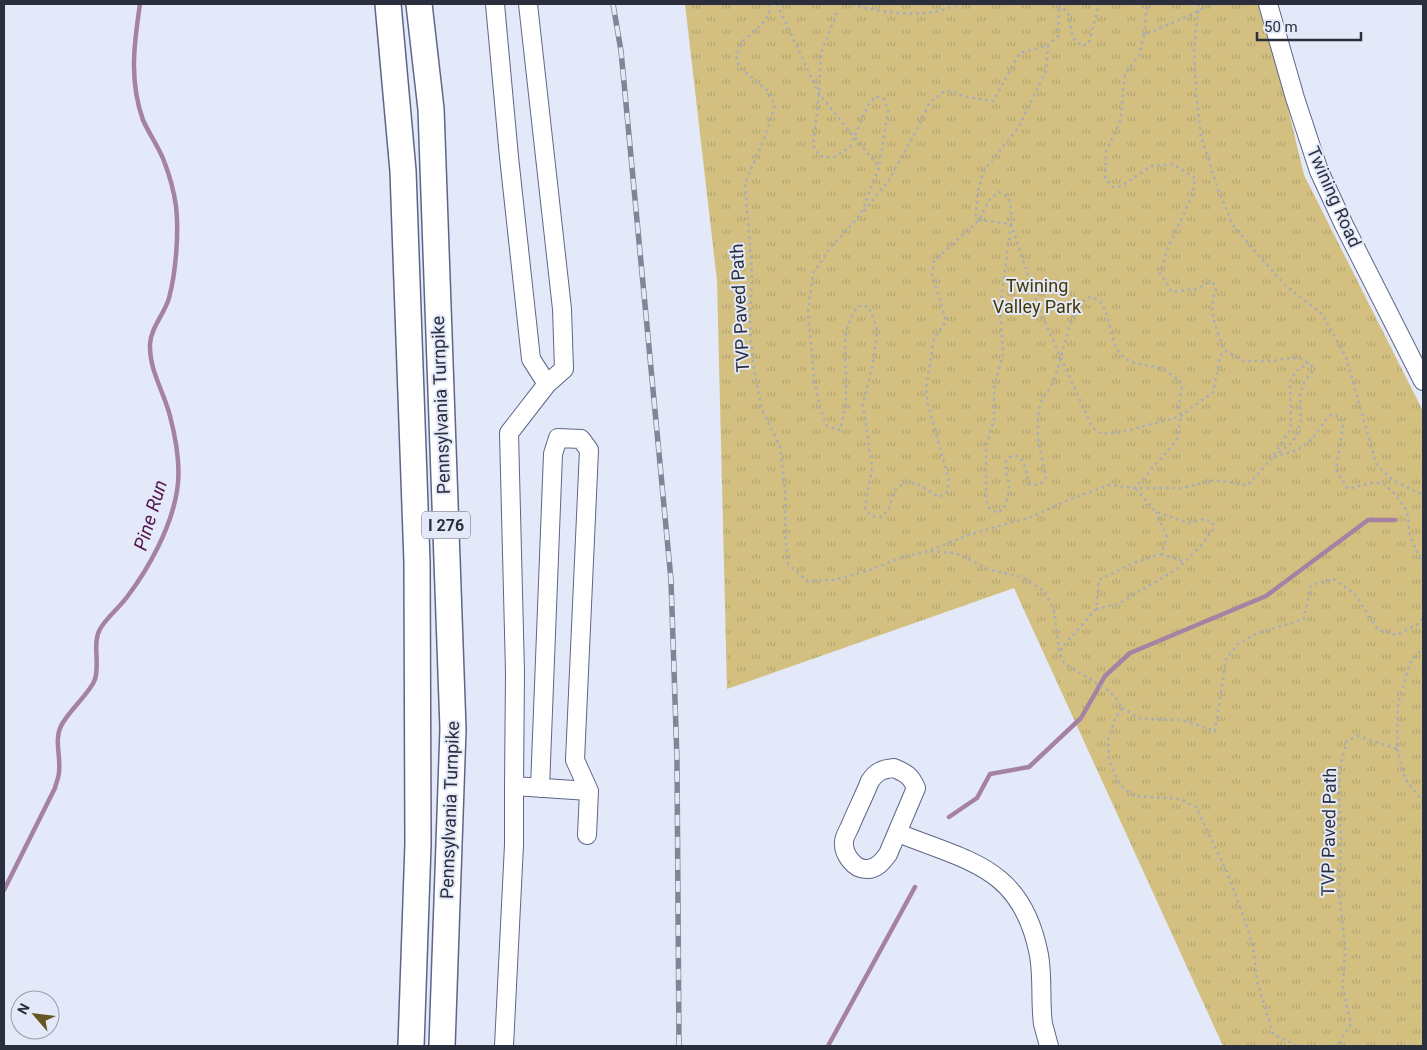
<svg xmlns="http://www.w3.org/2000/svg" width="1427" height="1050" viewBox="0 0 1427 1050" font-family="Roboto,sans-serif">
  <defs>
    <pattern id="grass-tufts" width="24" height="20" patternUnits="userSpaceOnUse" patternTransform="scale(1.25)"><rect width="24" height="20" fill="#d3c081"/><path d="M3 7l-1-3M5 7V3M7 7l1-3M15 17l-1-3M17 17v-4M19 17l1-3" fill="none" stroke="#b5a570"/></pattern>
  </defs>
  <rect width="100%" height="100%" fill="#e4e9f9"/>
  <path fill="url(#grass-tufts)" d="M685,4H1263L1304,175L1423,411V1046H1223L1014,588L727,689L717,281Z"/>
  <g fill="none" stroke-linecap="round" stroke-linejoin="round">
    <path stroke="#a581a4" stroke-width="4.5" d="M949,817L977,798L990,774L1029,767L1081,718L1105,676L1130,653L1266,596L1368,520H1395
      M4,890L55,788C56,783 59,777 59,772C61,757 54,740 61,726C68,711 92,691 95,679C100,664 92,643 100,629C107,617 119,608 127,597C149,568 171,528 177,491C181,468 176,439 170,416C164,392 149,370 150,344C151,327 165,313 169,298C176,272 179,232 176,206C174,192 169,174 164,161C159,147 149,134 143,120C129,81 134,44 140,4
      M828,1046L915,887"/>
    <g stroke="#5d6688" stroke-width="20">
      <path id="minor" d="M495,4L509,157L531,359L547,384
        M1268,4L1295,98L1319,171L1344,225L1423,381
        M894,768C906,773 911,776 916,788L888,854C883,861 876,870 866,869C854,869 843,854 844,842C844,836 849,830 851,824C857,810 864,796 870,781C876,772 882,769 894,768Z
        M514,786L515,672L509,433L547,384L564,369L562,309L528,4
        M540,788L553,454L558,438L581,439L589,450L575,760L589,791
        M898,833C970,862 1022,867 1039,955C1043,978 1040,1001 1043,1024C1045,1031 1047,1039 1049,1046
        M504,1046L514,845V786L589,791L587,835"/>
    </g>
    <g stroke="#5d6688" stroke-width="28">
      <path id="highway" d="M388,4L403,171L417,562L418,844L411,1046
        M419,4L431,109L453,729L442,1046"/>
    </g>
    <path stroke="#a7acbb" stroke-width="2.5" stroke-dasharray="2.5 4" stroke-linecap="butt" d="M769,4V15L761,25L743,41L736,55L739,67L768,91L775,105L764,139L745,183L752,273L750,324L753,363L761,407L780,447L785,491V533L788,564L807,581L835,580L870,570L903,557L929,551L956,553L990,570L1022,577L1044,591L1054,610L1059,651L1064,663L1109,691L1118,701L1122,708
      M777,4L819,94L879,167
      M852,4C882,14 930,19 958,4
      M1059,4L1068,13L1073,38L1082,46L1089,43L1099,4
      M1199,4L1194,49L1196,94L1201,136L1218,189L1233,225L1254,250L1284,284L1322,314L1346,357L1375,460C1385,479 1405,486 1423,495
      M1208,4L1199,11L1144,35L1139,56L1125,74L1120,122L1106,151L1105,178L1113,187L1122,186L1151,166L1173,164L1195,178L1193,194L1167,250L1160,273L1172,292L1196,289L1208,283L1214,284L1216,290C1207,310 1217,330 1224,350L1244,361H1272L1291,358H1300L1312,366V372L1304,382L1300,395L1301,422L1293,442L1272,458
      M837,13L821,53L819,94L813,146L820,156L833,158L850,147L868,105L876,96L884,99L888,111L879,167L861,214L830,248L813,273L808,312L814,377L820,408L827,426L840,430C844,417 846,403 846,390C847,360 838,333 858,306L869,307L877,329L873,364L863,404L872,468L865,507L871,516L881,517L888,510L895,490L905,482L917,484L939,497L947,492L949,480L928,405L926,388L934,339L946,321L932,274L934,261L979,220L990,199L999,192L1008,197L1011,208V224L1000,308L1003,354L994,388V420L986,446V498L989,508L997,513L1004,508C1006,502 1009,495 1009,488C1009,476 997,454 1018,456L1024,463L1029,484L1039,485L1046,478C1041,454 1034,430 1040,406C1041,398 1048,392 1051,386C1065,357 1064,320 1087,297C1093,298 1098,298 1101,303C1109,312 1110,338 1118,351C1129,366 1145,364 1160,368C1167,371 1174,377 1180,381L1182,389L1178,407L1181,416L1177,440L1135,488
      M1144,35L1147,4
      M1048,45L1046,71L1018,128L984,170L977,194L976,216L979,220L1011,224L1040,311L1092,427L1102,434L1123,432L1181,416L1213,392L1220,357L1224,350
      M864,211L889,180L916,131L930,102L946,90L967,97L993,101L1020,53L1048,45L1058,36L1059,4
      M1274,457C1307,448 1308,445 1328,417L1332,414C1340,417 1342,420 1343,427L1336,470L1348,489L1374,482L1384,484L1395,494L1407,511L1410,536L1423,565
      M931,550L968,535L1034,516L1068,500L1109,485L1135,488H1182L1214,480L1248,485L1272,458L1291,428L1290,381L1296,371L1309,363
      M1161,554L1185,562
      M1096,609L1118,604L1177,569L1199,548L1213,530V522L1204,519L1189,523L1156,512L1136,489
      M1060,650L1096,609L1099,580L1133,563L1161,554L1167,537L1156,512
      M1122,708L1116,717L1108,739L1109,761L1121,786L1134,796L1180,799L1196,807L1227,872L1242,912L1253,946L1257,981L1273,1034L1295,1045L1305,1046
      M1122,708L1141,719L1182,720L1215,731L1226,659L1239,643L1256,634L1304,619L1311,585L1333,579L1355,594L1378,630L1397,635L1420,623L1423,617
      M1397,749L1405,779L1423,802
      M1334,1046L1338,1045L1351,1024L1343,988L1345,946L1339,893L1341,836L1339,797L1340,768L1347,741L1358,736L1397,749L1398,704L1410,663L1423,648"/>
    <use href="#minor" stroke="#fff" stroke-width="18"/>
    <use href="#highway" stroke="#fff" stroke-width="25"/>
    <g stroke="#818595" stroke-width="5.5">
      <path id="rail" d="M613,4L621,51L671,580L677,760L679,1046"/>
    </g>
    <use href="#rail" stroke="#e4e9f9" stroke-width="4" stroke-dasharray="11" stroke-linecap="butt"/>
  </g>
  <g text-anchor="middle" stroke-width="4" stroke-linejoin="round" paint-order="stroke">
    <rect fill="#e4e9f9" stroke="#626675" stroke-width="1" x="422" y="511.5" width="48" height="27" rx="4"/>
    <g font-size="16" font-weight="bold" fill="#2a2e3d">
      <text x="446" y="531">I 276</text>
    </g>
    <g font-size="18" fill="#2a2e3d" stroke="#e4e9f9">
      <text transform="translate(1334 197) rotate(66)" y="6">Twining Road</text>
      <text transform="translate(740 308) rotate(-93)" y="6">TVP Paved Path</text>
      <text transform="translate(441 405) rotate(-92)" y="6">Pennsylvania Turnpike</text>
      <text transform="translate(450 810) rotate(-88)" y="6">Pennsylvania Turnpike</text>
      <text transform="translate(1329 832) rotate(-89)" y="6">TVP Paved Path</text>
    </g>
    <g font-size="18" fill="#453801" stroke="#e4e9f9">
      <text x="1037" y="292">Twining<tspan x="1037" dy="21">Valley Park</tspan></text>
    </g>
    <g font-size="19" font-style="italic" fill="#54154d" stroke="#e4e9f9">
      <text transform="translate(150 515) rotate(-73)" y="7">Pine Run</text>
    </g>
  </g>
  <rect width="1427" height="1050" fill="none" stroke="#2a2e3d" stroke-width="10"/>
  <g transform="translate(35 1015) rotate(298)"><circle r="24" fill="#e4e9f9" stroke="#9a9eae"/>
  <path d="M0-4L9 19L0 12L-9 19Z" fill="#665724"/>
  <text y="-8" font-size="14" font-weight="bold" text-anchor="middle" fill="#2a2e3d">N</text>
  </g>
  <path d="M1257 32v8h104v-8" fill="none" stroke="#2a2e3d" stroke-width="2.5"/>
  <text x="1264" y="32" font-size="15" fill="#2a2e3d" stroke="#e4e9f9" stroke-width="4" paint-order="stroke">50 m</text>
</svg>
